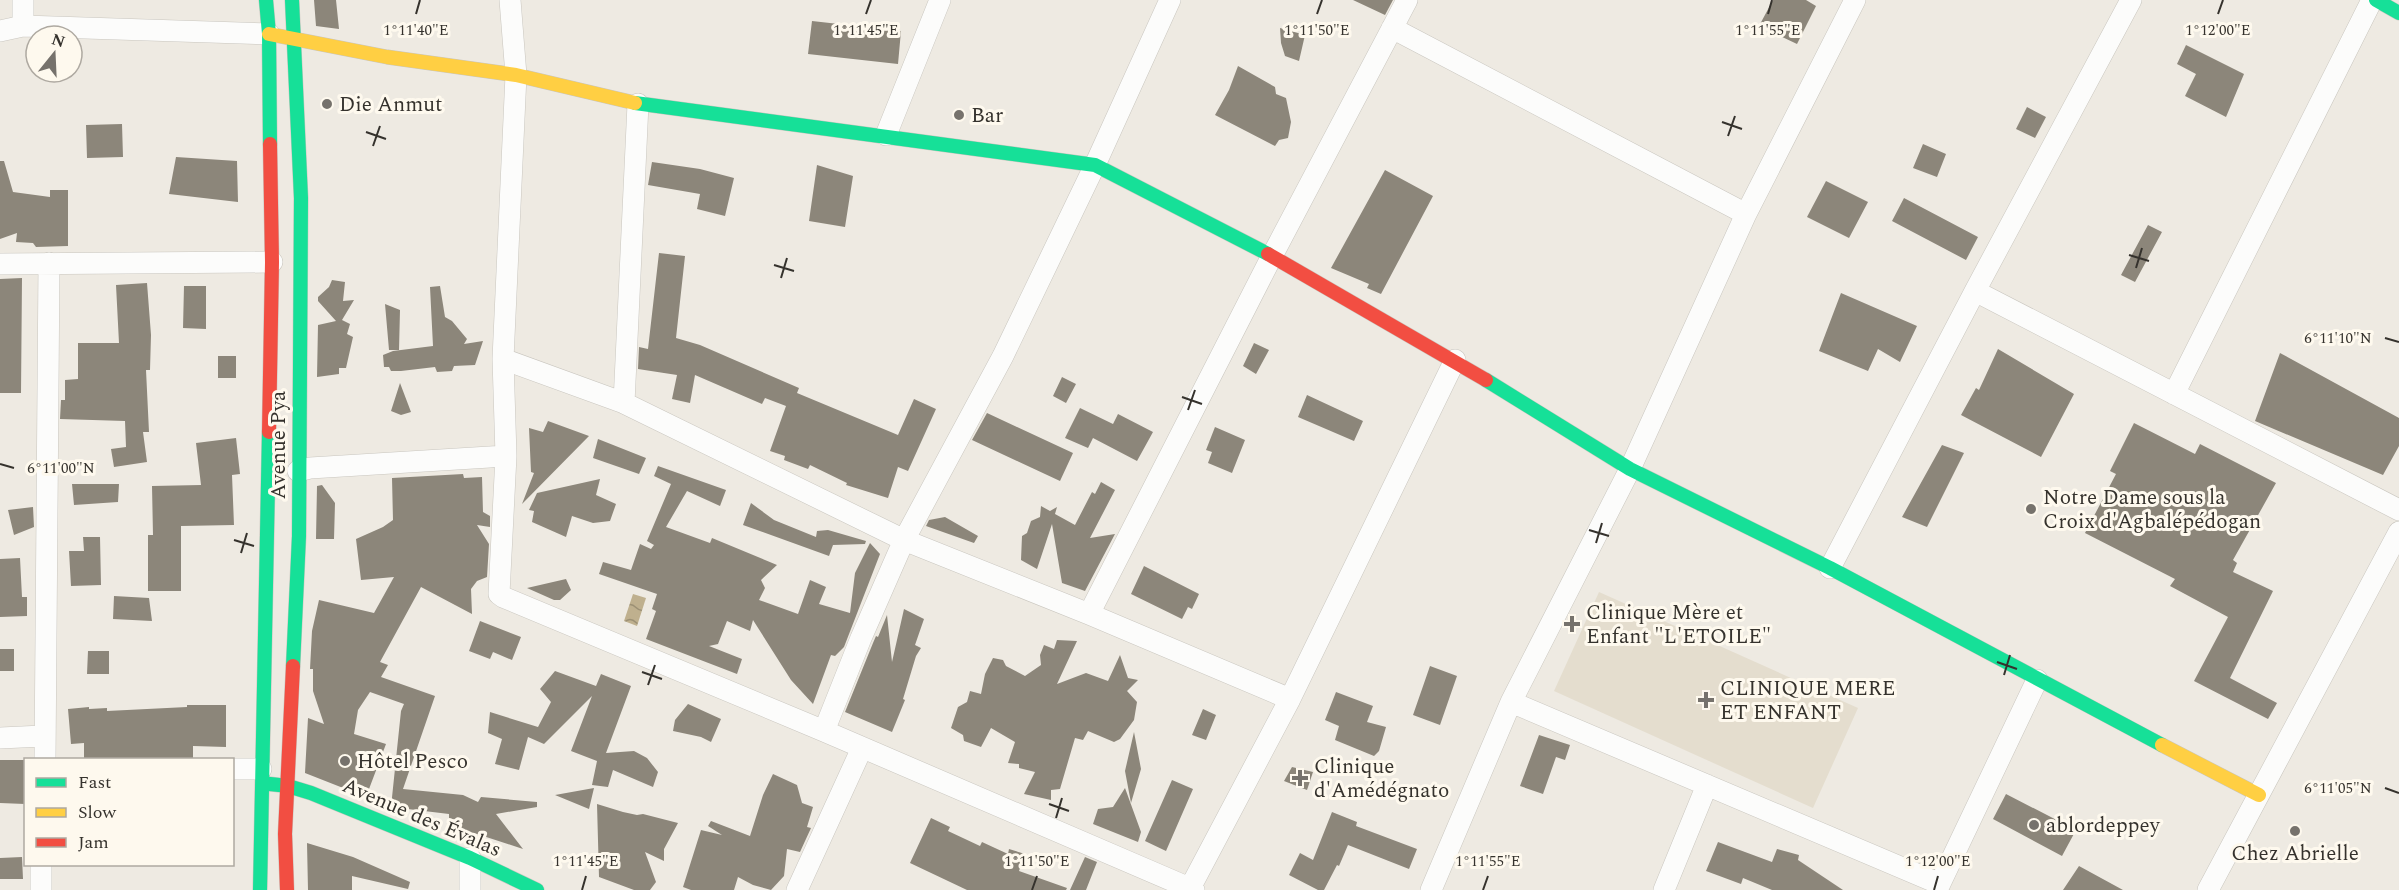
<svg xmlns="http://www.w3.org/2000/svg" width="2399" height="890" viewBox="0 0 2399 890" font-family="Spectral,serif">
  <defs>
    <pattern id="water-waves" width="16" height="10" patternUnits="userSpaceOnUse" patternTransform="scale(1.5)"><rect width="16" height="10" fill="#bfb08e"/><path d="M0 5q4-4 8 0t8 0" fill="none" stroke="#9c9074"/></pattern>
  </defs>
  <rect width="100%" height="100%" fill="#eeeae2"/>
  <path fill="#e4ddce" d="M1599,592L1858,708L1813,808L1554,691Z"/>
  <path fill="url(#water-waves)" d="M633,594L646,598L637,626L624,621Z"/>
  <path fill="#8c867a" d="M314,0H336L339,29L316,26Z
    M1353,0H1393L1385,15Z
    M1773,0H1806L1816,6L1797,44L1759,26Z
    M812,21L901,31L898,64L808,54Z
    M1280,28L1305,35L1299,61L1285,56L1281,43Z
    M2186,45L2244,74L2226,117L2185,96L2196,74L2177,64Z
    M1238,66L1275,87L1276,94L1286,98L1291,122L1288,138L1279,140L1275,146L1215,115L1229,90Z
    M2027,107L2046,117L2035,138L2016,129Z
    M122,124L123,157L87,158L86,125Z
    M1923,144L1946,154L1937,177L1913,168Z
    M176,157L237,161L238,202L169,194Z
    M0,161H4L13,192L50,197V190H68V246L36,247L33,243L16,242L17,233L0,239Z
    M652,162L700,169L734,178L725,216L697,209L700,194L648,185Z
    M817,165L853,176L845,227L809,221Z
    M1385,170L1433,196L1381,294L1367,288L1369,284L1331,268Z
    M1826,181L1868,202L1849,238L1807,217Z
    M1904,198L1978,237L1966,260L1892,221Z
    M2148,225L2162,232L2135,282L2121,275Z
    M659,253L685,256L676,338L700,345L799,388L797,393L898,435L914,399L936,409L908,471L898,467L888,498L846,485L847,483L810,465L808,469L784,460L785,456L770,451L786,406L765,398L762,404L695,375L690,403L672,399L677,375L638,369L639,347L648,349Z
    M22,278L21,393H0V279Z
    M332,280L345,282L343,301L354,300L342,320L350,324L347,334L353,337L346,368H339V374L317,377L318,325L336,321L318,301V297L329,287Z
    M147,283L151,335L150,370H146L149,432H143L147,462L114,467L111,449L126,447L125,421L60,419L61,400H65V380L78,379V343H119L116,285Z
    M184,286H206V329L183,328Z
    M440,286L445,317L452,321L467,339L464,344L483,341L475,365L454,366L452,371L437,372L435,367L401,371H391L389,367H384L383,355L393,351L433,346L430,287Z
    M1841,293L1917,326L1900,362L1878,349L1868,371L1819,351Z
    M385,304L400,310L399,350H389Z
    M1254,343L1269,350L1256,374L1243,366Z
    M1998,349L2074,394L2041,457L1961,415L1976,388L1979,390Z
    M2280,353L2399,418V446L2383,475L2255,421Z
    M218,356H236V378H218Z
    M1062,377L1076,384L1066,403L1053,396Z
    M400,383L411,412L401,415L391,411Z
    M1307,395L1363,421L1354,441L1298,417Z
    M1080,408L1113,424L1118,414L1153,432L1137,461L1093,438L1088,448L1065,438Z
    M987,413L1073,453L1060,481L972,440Z
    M548,421L589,436L522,504L534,473L531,472L529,428L543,432Z
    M2134,423L2195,454L2200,444L2276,483L2233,560L2237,563L2233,572L2273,591L2230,678L2277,703L2268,719L2194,681L2228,617L2170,586L2175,579L2085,533L2116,474L2110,471Z
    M1215,427L1245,440L1232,473L1208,463L1212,452L1206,450Z
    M236,438L240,474L232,475L234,525L181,526V591H148V535H153L152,486L201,485L196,443Z
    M598,439L646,458L639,474L593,458Z
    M1942,445L1964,453L1927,527L1902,517Z
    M658,466L726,490L720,506L687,491L666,527L710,543L712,538L777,565L761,580L765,588L759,600L798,614L810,580L826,587L819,604L850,613L855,573L870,543L880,554L844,647L835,656L831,655L813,704L791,680L753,620L750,631L727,621L718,644L709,646L742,659L737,674L646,639L656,611L652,609L657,594L599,574L603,562L631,570L640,544L651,549L654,545L647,541L671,484L654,476Z
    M463,474L464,478L482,477L483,512L490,516V527L477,525L489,544L487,577L477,581L471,589L472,614L421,587L380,662L388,665L381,677L435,696L403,789L463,795L478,802L481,797L537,802V807L496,814L523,849L474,833L472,837L461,833L460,821L449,818V814L391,807L401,711L404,704L370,692L358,710L354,734L386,744L366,797L305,773L308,718L324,724L313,691V669H310L312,631L319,600L374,613L394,577L361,580L356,539L383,527L393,520L392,478Z
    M600,479L596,495L616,504L610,521L593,523L572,516L566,537L532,522L534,511L529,510L537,493Z
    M1101,482L1115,490L1090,538L1115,534L1085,591L1062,583L1052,524L1037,569L1021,560L1022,536L1027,533L1031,521L1040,517L1041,506L1050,511L1057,507L1055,514L1075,525L1092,492L1095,494Z
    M72,484H119L118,502L74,505Z
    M322,485L335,503L334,539H316L317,486Z
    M751,503L774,520L816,537L817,531L828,530L866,541L865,544L833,545L829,556L743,525Z
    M33,507L34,527L14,535L8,510Z
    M945,517L978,536L974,543L926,526L929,520Z
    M83,537H100L101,585L71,586L69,551H84Z
    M20,558L22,597H27V616L0,617V559Z
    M1144,566L1199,594L1192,609L1188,607L1182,619L1131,594Z
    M566,579L571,590L560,600H554L527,588Z
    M114,596L149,598L152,621L113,619Z
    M904,609L924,619L915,645L921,648L916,656L903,699L905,700L892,732L845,712L873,643L876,636L878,637L887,615L892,662Z
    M480,621L521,637L512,660L493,652L490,659L469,651Z
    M1057,640L1077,641L1057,684L1086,673L1108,681L1120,655L1128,678L1138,680L1127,691L1137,702L1134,720L1120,739L1114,742L1088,731L1083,740L1075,738L1060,789L1051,790V800L1024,794L1035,772L1019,768V764L1008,763L1015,742L991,728L981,747L964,741L963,735L951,728L958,707L967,702L970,691L981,694L985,674L993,658L1003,660L1006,666L1025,676L1041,665L1040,655L1044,645L1054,649Z
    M0,649H14V671H0Z
    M88,651H109V674H87Z
    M1430,666L1457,676L1440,725L1413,715Z
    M555,671L596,686L601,674L631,686L606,753L634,751L647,758L658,772L653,787L613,770L608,787L592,785L597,761L571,751L592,696L544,744L528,737L519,770L495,764L502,739L488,733L490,712L538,727L551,702L540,689Z
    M1336,692L1373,706L1367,722L1386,727L1379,751L1374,756L1335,740L1339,726L1325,720Z
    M688,704L721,719L711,742L701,737L673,731L675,720Z
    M187,705H226V747L193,746V759H84V743L71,744L68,709L89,707V709L107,708V711L187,707Z
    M1203,709L1216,715L1206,740L1192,735Z
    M1134,732L1141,769L1131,803L1125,771Z
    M1539,735L1570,745L1565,760L1556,757L1543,794L1520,786Z
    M0,760H26L25,804L0,803Z
    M1292,767L1313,772L1307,790L1284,781Z
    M773,774L797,785L802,803L813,807L807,827L811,828L800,852L787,849L784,876L771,890L753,885L738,877L734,890H691L683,887L701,830L722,835L708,826L711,821L750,836L763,795Z
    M1172,780L1193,789L1166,851L1145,841Z
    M594,788L589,809L555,795Z
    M1125,788L1141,832L1138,842L1093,824L1098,809L1113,807Z
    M2006,794L2076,830L2062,856L1993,819Z
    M597,804L623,812L637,815L643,814L678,823L664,849V861L645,852L656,882L650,890H634L599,877Z
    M1332,812L1357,822L1356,826L1417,849L1409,869L1348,845L1339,866L1337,865L1324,890H1318L1289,875L1300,853L1313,860Z
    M931,818L950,827L948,831L980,846L982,842L1008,854L1009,849L1025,854L1019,871L1067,888L1066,890H967L910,863Z
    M1718,842L1772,862L1777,849L1799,855L1798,860L1843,890H1772L1743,878L1741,884L1706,871Z
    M307,843L353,857L410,882L408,889L352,876V890H308Z
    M22,857L23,879H0V858Z
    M1085,857L1097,862L1086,890H1070Z
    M2079,866L2123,890H2063Z"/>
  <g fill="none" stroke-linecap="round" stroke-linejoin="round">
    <g stroke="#c9c6bf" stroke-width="22">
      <path id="street" d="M23,0V26
        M510,0L516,75L503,359L506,456L499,594L503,597L824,731L1194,890
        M1392,28L1746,214
        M0,31L23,26L269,34
        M886,135L940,0
        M0,264L272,262
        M1975,291L2399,510
        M503,359L624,403L904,540L1089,614L1290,699
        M2174,394L2372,0
        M624,403L638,104
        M298,471L310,468L506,456
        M1830,568L1975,291L2131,0
        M1089,614L1272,256L1407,0
        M1511,702L1940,884
        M824,731L861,638L904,540L1003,356L1095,165L1170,0
        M0,738L43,736
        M45,760L49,263
        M232,769H261
        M41,864V890
        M470,890V858
        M797,890L862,748
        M1189,890L1290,699L1455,360
        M1431,890L1511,702L1630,469L1746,214L1855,0
        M1664,890L1707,785
        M1937,890L2037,680
        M2208,890L2399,532"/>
    </g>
    <g stroke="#c9c6bf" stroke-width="15">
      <path id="fast" d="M266,0L269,34L270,144
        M292,0L301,198L299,536L293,666
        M2376,0L2399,13
        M635,103L1095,165L1268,254
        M1486,380L1630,469L1830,568L2162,745
        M270,784L288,786L311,793L470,858L537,890
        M260,890L269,432"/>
    </g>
    <g stroke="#c9c6bf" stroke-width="15">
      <path id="slow" d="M269,34L387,57L516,75L635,103
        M2162,745L2259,795"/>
    </g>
    <g stroke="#c9c6bf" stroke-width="15">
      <path id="jam" d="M1268,254L1486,380
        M269,432L272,262L270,144
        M287,890L285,834L293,666"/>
    </g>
    <use href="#street" stroke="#fcfcfb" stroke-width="21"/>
    <use href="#fast" stroke="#16e098" stroke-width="14"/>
    <use href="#slow" stroke="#ffcf43" stroke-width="14"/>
    <use href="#jam" stroke="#f24e42" stroke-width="14"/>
  </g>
  <path fill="none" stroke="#35322d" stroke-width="2" d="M416,14L420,0M866,14L871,0M1317,14L1322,0M1768,14L1772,0M2218,14L2223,0M1722,122L1742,129M366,132L386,139M1728,136L1735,116M373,146L380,126M2129,255L2149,261M774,265L794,271M2136,268L2142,248M781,278L787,258M2385,338L2399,342M1182,397L1202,404M1188,410L1195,390M0,464L14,468M1589,530L1609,536M234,540L254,546M1596,543L1602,523M241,553L247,533M1997,662L2017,669M642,672L662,679M2004,675L2010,655M648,685L655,665M2385,788L2399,793M1049,804L1069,811M1056,818L1062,798M582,890L586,876M1032,890L1037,876M1483,890L1488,876M1934,890L1938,876"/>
  <g fill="#76726c" stroke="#fef9ee" stroke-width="2">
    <circle cx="327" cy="104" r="6"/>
    <circle cx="959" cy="115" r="6"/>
    <circle cx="2031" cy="509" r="6"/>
    <path d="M1569 615h6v6h6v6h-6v6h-6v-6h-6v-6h6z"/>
    <path d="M1703 691h6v6h6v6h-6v6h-6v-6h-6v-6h6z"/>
    <circle cx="345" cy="761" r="6"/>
    <path d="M1297 769h6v6h6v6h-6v6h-6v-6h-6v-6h6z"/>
    <circle cx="2034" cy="825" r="6"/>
    <circle cx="2295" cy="831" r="6"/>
  </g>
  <g text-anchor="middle" stroke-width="6" stroke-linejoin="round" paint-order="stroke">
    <g font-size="21" fill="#35322d" stroke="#fef9ee" text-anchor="start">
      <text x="339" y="111">Die Anmut</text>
      <text x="971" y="122">Bar</text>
      <text x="2043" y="504">Notre Dame sous la<tspan x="2043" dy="24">Croix d'Agbalépédogan</tspan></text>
      <text x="1586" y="619">Clinique Mère et<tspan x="1586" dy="24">Enfant "L'ETOILE"</tspan></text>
      <text x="1720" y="695">CLINIQUE MERE<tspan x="1720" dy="24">ET ENFANT</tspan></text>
      <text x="357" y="768">Hôtel Pesco</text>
      <text x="1314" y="773">Clinique<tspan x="1314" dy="24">d'Amédégnato</tspan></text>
      <text x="2046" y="832">ablordeppey</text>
      <text x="2295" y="860" text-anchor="middle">Chez Abrielle</text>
    </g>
    <g font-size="21" fill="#35322d" stroke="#fef9ee">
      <text transform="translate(278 445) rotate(-90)" y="7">Avenue Pya</text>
      <text transform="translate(422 817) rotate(23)" y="7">Avenue des Évalas</text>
    </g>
  </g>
  <g font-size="15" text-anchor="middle" fill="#35322d" stroke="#fef9ee" stroke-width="6" stroke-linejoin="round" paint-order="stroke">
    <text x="416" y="35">1°11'40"E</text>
    <text x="866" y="35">1°11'45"E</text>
    <text x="1317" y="35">1°11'50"E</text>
    <text x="1768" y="35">1°11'55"E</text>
    <text x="2218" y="35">1°12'00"E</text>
    <text x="2338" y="343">6°11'10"N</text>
    <text x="61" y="473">6°11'00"N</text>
    <text x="2338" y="793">6°11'05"N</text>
    <text x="586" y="866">1°11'45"E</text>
    <text x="1037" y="866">1°11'50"E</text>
    <text x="1488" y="866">1°11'55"E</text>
    <text x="1938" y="866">1°12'00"E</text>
  </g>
  <rect x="24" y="758" width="210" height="108" fill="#fef9ee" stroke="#aea9a1" stroke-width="1.5"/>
  <rect x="36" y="778" width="30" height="9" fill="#16e098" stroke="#aea9a1" stroke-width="1.5"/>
  <text x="78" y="788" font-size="18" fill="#35322d">Fast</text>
  <rect x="36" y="808" width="30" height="9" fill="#ffcf43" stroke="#aea9a1" stroke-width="1.5"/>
  <text x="78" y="818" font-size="18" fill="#35322d">Slow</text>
  <rect x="36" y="838" width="30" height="9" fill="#f24e42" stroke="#aea9a1" stroke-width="1.5"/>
  <text x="78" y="848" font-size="18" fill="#35322d">Jam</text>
  <g transform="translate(54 54) rotate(18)"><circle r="28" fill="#fef9ee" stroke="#aea9a1" stroke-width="1.5"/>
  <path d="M0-4.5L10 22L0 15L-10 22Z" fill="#76726c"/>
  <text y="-9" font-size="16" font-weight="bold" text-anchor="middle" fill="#35322d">N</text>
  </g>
</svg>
